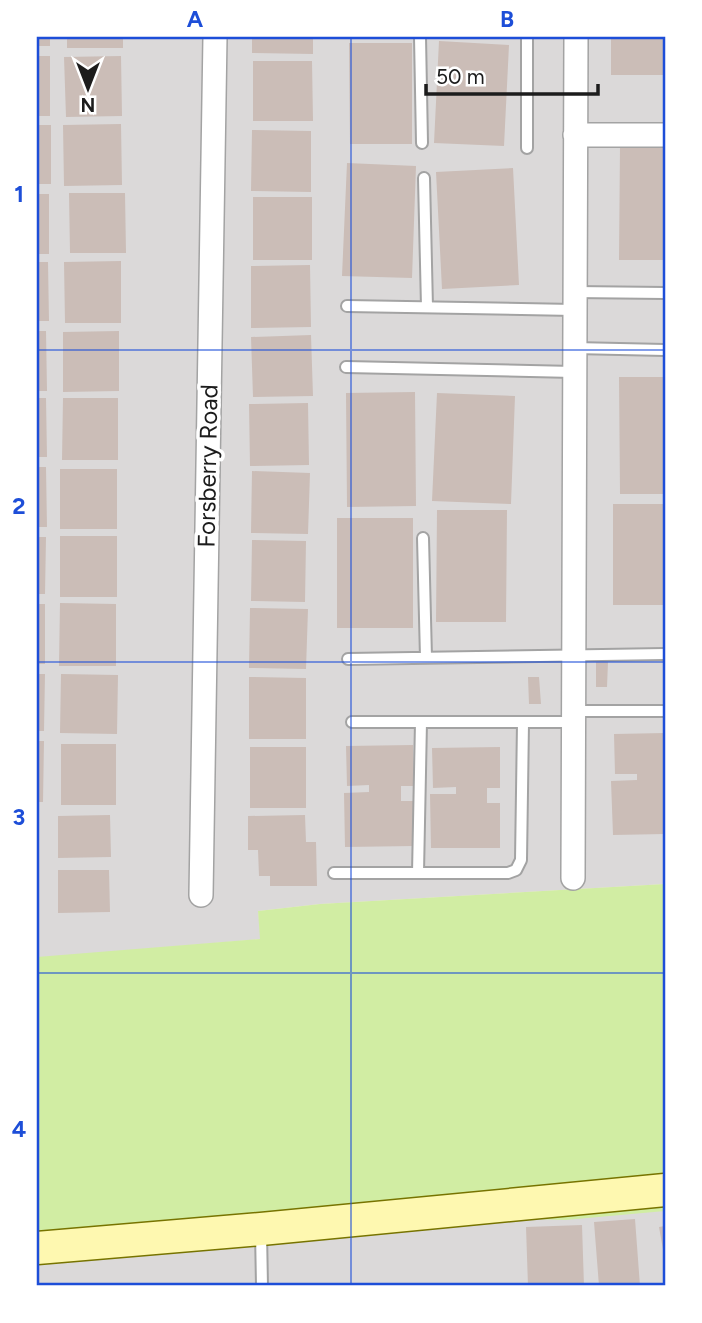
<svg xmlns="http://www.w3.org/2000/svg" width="702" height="1323" viewBox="0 0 702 1323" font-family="Figtree,sans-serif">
  <rect width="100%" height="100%" fill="#efe8e1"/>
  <path fill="#dbd9d9" d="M37,37H665V884L320,904L258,911L261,939L37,958Z
    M665,1199V1286H37V1259Z"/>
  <path fill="#d1eda3" d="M665,884V1211L565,1220L382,1214L37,1245V957L260,939L258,911L320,904Z"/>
  <path fill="#cbbdb7" d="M37,37H50V46H37Z
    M67,37H123V48H67Z
    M252,37H313V54L252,53Z
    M611,37H665V75H611Z
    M439,41L509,45L504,146L434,143Z
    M349,43H412V144H350Z
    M37,56H50V116H37Z
    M121,56L122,116L66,117L64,57Z
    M253,61H312L313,121H253Z
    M121,124L122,185L64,186L63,125Z
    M37,125H51V184H37Z
    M252,130L311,131V192L251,191Z
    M620,146H665V260H619Z
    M347,163L416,166L412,278L342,276Z
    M513,168L519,285L442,289L436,172Z
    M69,193H125L126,253H70Z
    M37,194H49V254H37Z
    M253,197H312V260H253Z
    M121,261V323H65L64,262Z
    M37,262H48L49,321H37Z
    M310,265L311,327L251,328V266Z
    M37,331H46L47,391H37Z
    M119,331V391L63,392V332Z
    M311,335L313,396L253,397L251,337Z
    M619,377H665V494H620Z
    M415,392L416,506L347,507L346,393Z
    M437,393L515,396L511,504L432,501Z
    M37,398H46L47,457H37Z
    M63,398H118V460H62Z
    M308,403L309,465L250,466L249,404Z
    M37,467H46L47,527H37Z
    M60,469H117V529H60Z
    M252,471L310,473L308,534L251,533Z
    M613,504H665V605H613Z
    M437,510H507L506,622H436Z
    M337,518H413V628H337Z
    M60,536H117V597H60Z
    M37,537H46L45,594H37Z
    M252,540L306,541L305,602L251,601Z
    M60,603L116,604V666H59Z
    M37,604H45V664H37Z
    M250,608L308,609L306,669L249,668Z
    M596,661L608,662L607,687H596Z
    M37,674H45L44,731H37Z
    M61,674L118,675L117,734L60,733Z
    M249,677L306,678V739H249Z
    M528,677H539L541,704H529Z
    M665,733V834L613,835L611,781L637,780V774H615L614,734Z
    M37,741H44L43,802H37Z
    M61,744H116V805H61Z
    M413,745L414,786H401V801H413L414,846L345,847L344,793L369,792V785L347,786L346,746Z
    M250,747H306V808H250Z
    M500,747V788H487V803H500V848H431L430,794H456V787L433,788L432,748Z
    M110,815L111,857L58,858V816Z
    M305,815L306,842H316L317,886H270V876H259L258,850H248V816Z
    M58,870H109L110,912L58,913Z
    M635,1219L640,1286H599L594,1222Z
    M582,1225L584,1286H528L526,1227Z
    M665,1226V1255H664L659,1227Z"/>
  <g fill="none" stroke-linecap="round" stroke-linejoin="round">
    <g stroke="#a3a3a3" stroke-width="14">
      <path id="lane" d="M420,37L422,143
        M527,148V37
        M424,178L427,307
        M574,292L665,293
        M347,306L574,310
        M574,348L665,350
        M346,367L574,372
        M423,538L426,658
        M348,659L665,654
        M573,711H665
        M352,722H573
        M334,873H508L516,870L521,860L523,723
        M418,873L421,722
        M261,1232L262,1286"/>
    </g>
    <g stroke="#a3a3a3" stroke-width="26">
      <path id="street" d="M575,135H665
        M573,878L576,37
        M201,895L215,37"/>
    </g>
    <g stroke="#777400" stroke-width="35">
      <path id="secondary" d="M37,1248L261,1229L665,1190"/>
    </g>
    <use href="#lane" stroke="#fff" stroke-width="10"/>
    <use href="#street" stroke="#fff" stroke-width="23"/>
    <use href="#secondary" stroke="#fef8b0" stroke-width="32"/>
  </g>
  <path fill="none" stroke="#1d4ed8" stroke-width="2" stroke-opacity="0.55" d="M351,37V1286M37,350H665M37,662H665M37,973H665"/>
  <g text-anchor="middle" stroke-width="7" stroke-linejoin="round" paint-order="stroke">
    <g font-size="24" fill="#1c1c1c" stroke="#fff">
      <text transform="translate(208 466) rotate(-89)" y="8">Forsberry Road</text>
    </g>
  </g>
  <rect width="702" height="1323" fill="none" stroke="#ffffff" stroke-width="77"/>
  <g transform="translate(88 88) rotate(180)" stroke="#ffffff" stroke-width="5" paint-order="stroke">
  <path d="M0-5L12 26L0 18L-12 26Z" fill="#1c1c1c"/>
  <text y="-10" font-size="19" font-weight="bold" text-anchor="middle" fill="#1c1c1c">N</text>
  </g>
  <path d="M426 84v10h172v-10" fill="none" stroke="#1c1c1c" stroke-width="3.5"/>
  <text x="436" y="84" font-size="21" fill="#1c1c1c" stroke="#ffffff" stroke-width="5" paint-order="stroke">50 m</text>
  <rect x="38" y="38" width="626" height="1246" fill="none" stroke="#1d4ed8" stroke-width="2.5"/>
  <g font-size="23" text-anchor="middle" font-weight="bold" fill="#1d4ed8">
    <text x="195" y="27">A</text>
    <text x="507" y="27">B</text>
    <text x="19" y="202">1</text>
    <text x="19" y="514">2</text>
    <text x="19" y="825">3</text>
    <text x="19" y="1137">4</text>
  </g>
</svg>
